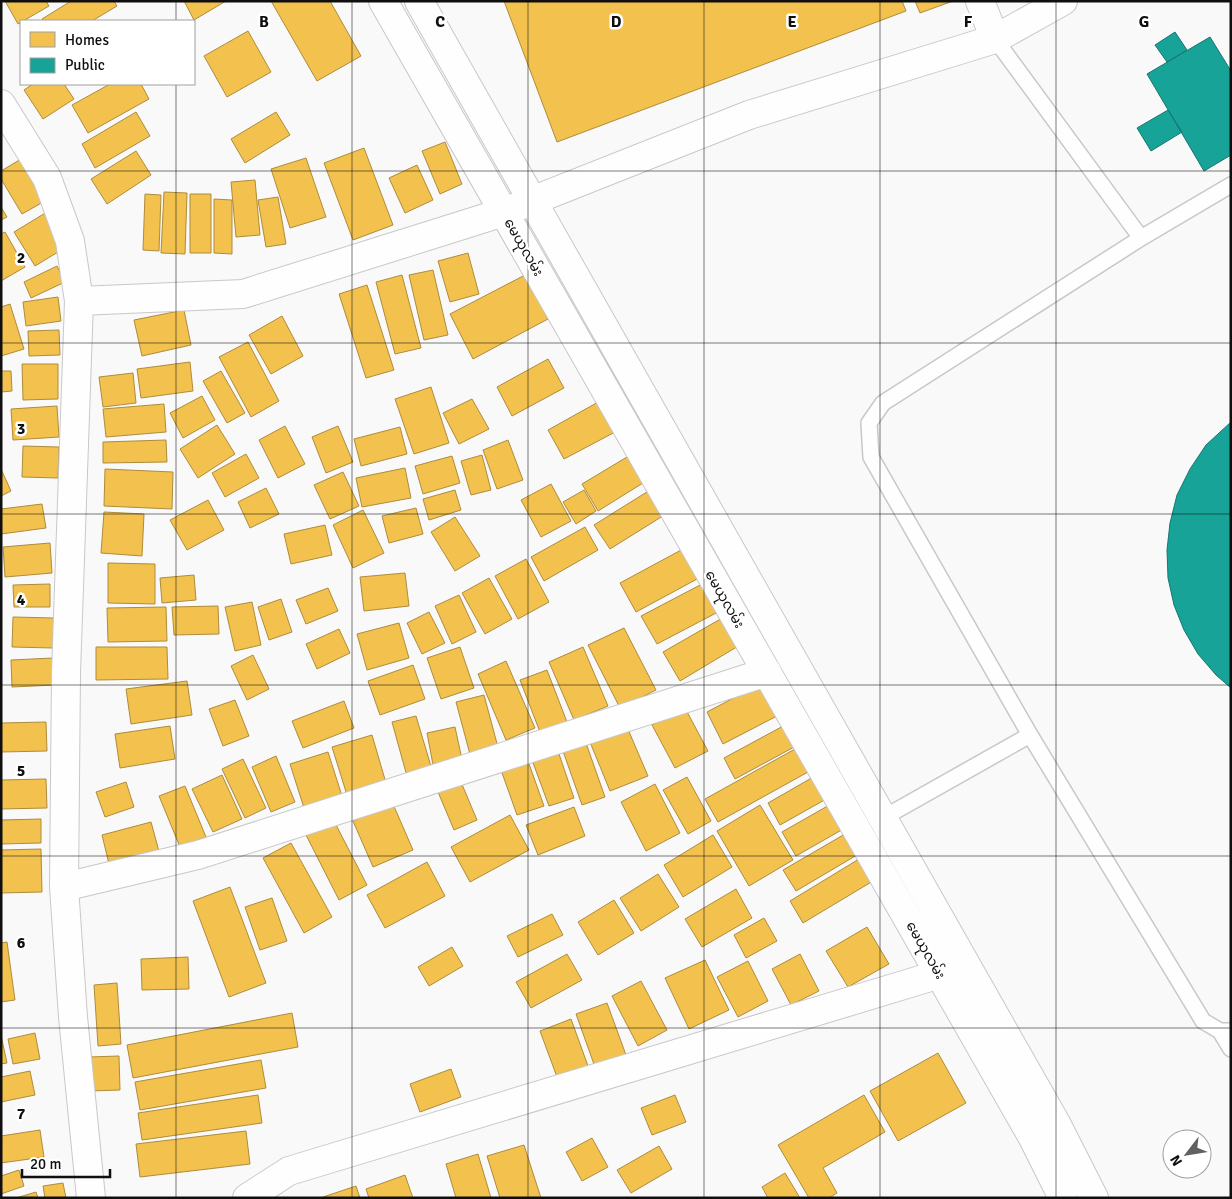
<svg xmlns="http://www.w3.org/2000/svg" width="1232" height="1199" viewBox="0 0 1232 1199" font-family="Signika,'Noto Sans Myanmar',sans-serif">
  <rect width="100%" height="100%" fill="#f9f9fa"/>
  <path fill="#f2c14e" stroke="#ae8c3b" d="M5,1H46L49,6L18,24Z
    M71,1H114L117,6L92,21H44L42,19Z
    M184,1H226L194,20Z
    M271,1H330L361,56L317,81Z
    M504,1H902L906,11L557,142Z
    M915,1H953L920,13Z
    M248,31L271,72L227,97L204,56Z
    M33,84H64L74,99L43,119L24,90Z
    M110,84H141L149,99L88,133L72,105Z
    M136,112L150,136L95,168L82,144Z
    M276,112L290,135L245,163L231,139Z
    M445,142L462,184L440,194L422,151Z
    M364,148L393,225L353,240L324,163Z
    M136,151L151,175L107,204L91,179Z
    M306,158L326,217L290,228L271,169Z
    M21,159L45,201L22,214L1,179V171Z
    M417,165L433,200L405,213L389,178Z
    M255,180L260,235L236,237L231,182Z
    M164,192L187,193L185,254L161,253Z
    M145,194L161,195L159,251L143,250Z
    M190,194H211V253H190Z
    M278,197L286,244L266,247L258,200Z
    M214,199L232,200V254L214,253Z
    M1,207L7,217L1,220Z
    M47,212L68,246L35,266L14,232Z
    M5,232L25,267L1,281V234Z
    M468,253L479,294L450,302L438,261Z
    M57,266L65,282L31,298L24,282Z
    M433,270L448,335L424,340L409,275Z
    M402,275L421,348L395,354L376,282Z
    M525,275L548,319L473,359L450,314Z
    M367,285L394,370L366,378L339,294Z
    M58,297L61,321L26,326L23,302Z
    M10,304L24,349L1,356V307Z
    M184,310L191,345L142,356L134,320Z
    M282,316L303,356L271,374L249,335Z
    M59,330L60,355L29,356L28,331Z
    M248,342L279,401L251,417L219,357Z
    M548,359L564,388L512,416L497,387Z
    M190,362L193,391L141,398L137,369Z
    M22,364H58V399L23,400Z
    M1,371H11L12,391L1,392Z
    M221,371L245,413L227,423L203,381Z
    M133,373L136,403L103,407L99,377Z
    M431,387L449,443L414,454L395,399Z
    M202,396L215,420L183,438L170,413Z
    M472,399L489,429L459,444L443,413Z
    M600,401L617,431L564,459L548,430Z
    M164,404L166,432L106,437L103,409Z
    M57,406L59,437L13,440L11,409Z
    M217,425L235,454L198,478L180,449Z
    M285,426L305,464L278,478L259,440Z
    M338,426L353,462L326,473L312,437Z
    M400,427L407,454L361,466L354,439Z
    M166,440L167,462L103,463V442Z
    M508,440L523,480L497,489L483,450Z
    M23,446L59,447L58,478L22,477Z
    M246,454L259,478L225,497L212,473Z
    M482,455L491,490L471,495L461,461Z
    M452,456L460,483L423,494L415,466Z
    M627,457L643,483L598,511L582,484Z
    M405,468L411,498L362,507L356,478Z
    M1,469L11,491L1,496Z
    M105,469L173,472L172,509L104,506Z
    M343,472L359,506L330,519L314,485Z
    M551,484L571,521L541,537L521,500Z
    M266,488L279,514L250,528L238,502Z
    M455,490L461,510L429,520L423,499Z
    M584,490L596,511L576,524L563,502Z
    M650,490L666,514L610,549L594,525Z
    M208,500L224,530L187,550L170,520Z
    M42,504L46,528L1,534V509Z
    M416,508L423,534L389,543L382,516Z
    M363,510L384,553L353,568L333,525Z
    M104,512L144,514L142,556L101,553Z
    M455,517L480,556L455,571L431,532Z
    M325,525L332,555L291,564L284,534Z
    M585,527L598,550L544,581L531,557Z
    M50,543L52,573L5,577L3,547Z
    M683,549L699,578L636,612L620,583Z
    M526,559L549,602L518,619L495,576Z
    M108,563L155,564V604L108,603Z
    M405,573L409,606L364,611L360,577Z
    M194,575L196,600L162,603L160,578Z
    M489,578L512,619L485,634L462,593Z
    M50,584V607H14L13,585Z
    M702,584L718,612L657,644L641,616Z
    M328,588L338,611L306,624L296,600Z
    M459,595L476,632L452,644L435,606Z
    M281,599L292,632L269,640L258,607Z
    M252,602L261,645L235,651L225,607Z
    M218,606L219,634L174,635L172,607Z
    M166,607L167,641L108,642L107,608Z
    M429,612L445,643L422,654L407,623Z
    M13,617L54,618L53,648L12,647Z
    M724,617L740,645L680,681L663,652Z
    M399,623L409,658L367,670L357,634Z
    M624,628L656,690L620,708L588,645Z
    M339,629L350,653L317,669L306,644Z
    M96,647H167L168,679L96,680Z
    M460,647L474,688L441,699L427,658Z
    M583,647L608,706L574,720L549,662Z
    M253,655L269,689L247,700L231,666Z
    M53,658L55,685L12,687L11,660Z
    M506,661L535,728L506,740L478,674Z
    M413,665L425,699L380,715L368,681Z
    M547,670L567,722L540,732L520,680Z
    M187,681L192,715L131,724L126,689Z
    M760,684L777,716L723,744L707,712Z
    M484,695L499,751L471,758L456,702Z
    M235,700L249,736L223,746L209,709Z
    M344,701L354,728L303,748L292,721Z
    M685,708L708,751L675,768L652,725Z
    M416,716L433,773L408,780L392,722Z
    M46,722L47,751L1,752V723Z
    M785,725L796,746L735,779L724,758Z
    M170,726L175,759L120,768L115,734Z
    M455,727L463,764L434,770L427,733Z
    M627,727L648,776L610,791L590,742Z
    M372,735L386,783L347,795L332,747Z
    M586,743L605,797L582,805L563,751Z
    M795,749L808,772L718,822L705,799Z
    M558,751L574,798L549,806L532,760Z
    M328,752L342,796L304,808L290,764Z
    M276,756L295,802L271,812L252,767Z
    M243,759L266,808L245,818L222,769Z
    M528,761L544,806L517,815L501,770Z
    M222,775L242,819L213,832L192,789Z
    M815,776L828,798L780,825L768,803Z
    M687,777L711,821L688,834L663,790Z
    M46,779L47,808L1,809V780Z
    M126,782L134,807L105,817L96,792Z
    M461,782L477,820L454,830L438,792Z
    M655,784L680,833L646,851L621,802Z
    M185,786L206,837L180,847L159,796Z
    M393,804L413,850L373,867L353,821Z
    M831,804L845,828L796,856L782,832Z
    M760,805L793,860L749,886L717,831Z
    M574,807L585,836L538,855L526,825Z
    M510,815L529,850L470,882L451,847Z
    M41,819V843L1,844V820Z
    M334,821L367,885L339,900L306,835Z
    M151,822L160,855L110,868L102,835Z
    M845,834L857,855L796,891L783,870Z
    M713,835L732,867L683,897L664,865Z
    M291,843L332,917L304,933L263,858Z
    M41,849L42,892L1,893V850Z
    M859,859L873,881L803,923L790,901Z
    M427,862L445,896L385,928L367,895Z
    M658,874L679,907L641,931L620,898Z
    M230,887L266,983L229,997L193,901Z
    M736,889L752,918L702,947L685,919Z
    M272,898L287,941L260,950L245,907Z
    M614,900L634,933L598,955L578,922Z
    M552,914L563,935L518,957L507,936Z
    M764,918L777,941L746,958L734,935Z
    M867,927L889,964L848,987L826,951Z
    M7,942L15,1000L1,1002V943Z
    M452,947L463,966L429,986L418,967Z
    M567,954L582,980L531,1008L516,982Z
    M800,954L819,991L791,1005L772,969Z
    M188,957L189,989L142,990L141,959Z
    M705,960L729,1010L689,1029L665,978Z
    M748,961L768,1001L738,1017L717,977Z
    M641,981L667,1030L638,1046L612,996Z
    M117,983L121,1044L98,1046L94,985Z
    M607,1003L626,1055L595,1067L576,1014Z
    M292,1013L298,1047L133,1078L127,1045Z
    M571,1019L588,1066L557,1077L540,1031Z
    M35,1033L40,1059L13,1064L8,1039Z
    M1,1035L7,1063L1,1064Z
    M938,1053L966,1103L898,1141L870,1091Z
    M119,1056L120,1090L90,1091L89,1057Z
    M261,1060L266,1088L140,1110L135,1082Z
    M451,1069L461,1097L420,1112L410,1084Z
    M30,1071L35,1095L1,1102V1077Z
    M258,1095L262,1123L142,1140L138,1113Z
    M675,1095L686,1122L652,1135L641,1108Z
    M864,1095L885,1132L823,1168L837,1193L829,1198H809L778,1145Z
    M40,1130L44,1157L1,1163V1136Z
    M246,1131L250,1164L140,1177L136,1144Z
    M592,1138L608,1167L582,1181L566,1152Z
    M524,1145L541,1198H500L487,1156Z
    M659,1146L672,1169L631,1193L617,1170Z
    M478,1154L491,1198H456L446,1164Z
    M19,1170L24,1186L1,1194V1176Z
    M785,1173L800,1198H768L762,1187Z
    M405,1175L413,1198H369L366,1189Z
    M63,1183L66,1198H45L43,1186Z
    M356,1186L360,1198H324L323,1197Z
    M36,1192L38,1198H16Z"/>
  <path fill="#17a398" stroke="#15776f" d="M1175,32L1187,50L1167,62L1155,45Z
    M1210,37L1231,71V155L1204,171L1147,74Z
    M1168,110L1182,132L1151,151L1137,128Z
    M1231,422V688L1216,675L1198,654L1184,630L1174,605L1168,578L1167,550L1170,523L1177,495L1190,469L1206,445Z"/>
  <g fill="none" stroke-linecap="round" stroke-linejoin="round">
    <g stroke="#c8c8c8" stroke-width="18">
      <path id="service" d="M995,39L1141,238
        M1231,185L1141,238L883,403L869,423L871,457L1030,735L1203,1021L1220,1031H1231
        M883,818L1030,735
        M1220,1031L1231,1049"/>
    </g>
    <g stroke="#c8c8c8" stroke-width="30">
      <path id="minor" d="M980,1L995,39
        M1,104L47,178L70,241L79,301L66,673L64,887L73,1017L91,1198
        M79,301L243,294L504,212L749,115L995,39L1063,1
        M64,887L198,855L767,672
        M247,1198L289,1171L940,974"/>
    </g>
    <g stroke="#c8c8c8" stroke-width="30">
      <path id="primary" d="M383,1L1033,1138L1063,1198
        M419,1L1057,1125L1094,1198"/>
    </g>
    <use href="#service" stroke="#fefefe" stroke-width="15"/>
    <use href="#minor" stroke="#fefefe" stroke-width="28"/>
    <use href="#primary" stroke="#fefefe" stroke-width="28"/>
  </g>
  <path fill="none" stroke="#0f0f10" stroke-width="1" stroke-opacity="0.55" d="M176,1V21M352,1V1198M528,1V1198M704,1V1198M880,1V1198M1056,1V1198M176,84V1198M1,171H1231M1,343H1231M1,514H1231M1,685H1231M1,856H1231M1,1028H1231"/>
  <g text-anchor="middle" stroke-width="5" stroke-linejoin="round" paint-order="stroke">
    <g font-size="14" fill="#0f0f10" stroke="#fff">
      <text transform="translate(524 247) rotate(60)" y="5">မေယုလမ်း</text>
      <text transform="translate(725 599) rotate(60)" y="5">မေယုလမ်း</text>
      <text transform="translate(926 950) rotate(60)" y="5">မေယုလမ်း</text>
    </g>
  </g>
  <g font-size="16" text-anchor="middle" font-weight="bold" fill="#0f0f10" stroke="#fff" stroke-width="5" stroke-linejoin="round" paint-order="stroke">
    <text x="264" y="27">B</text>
    <text x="440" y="27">C</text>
    <text x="616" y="27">D</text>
    <text x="792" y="27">E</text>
    <text x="968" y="27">F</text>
    <text x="1144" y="27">G</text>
    <text x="21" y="263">2</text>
    <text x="21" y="434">3</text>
    <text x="21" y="605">4</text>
    <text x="21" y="776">5</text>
    <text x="21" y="948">6</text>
    <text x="21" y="1119">7</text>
  </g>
  <rect width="1232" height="1199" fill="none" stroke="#0f0f10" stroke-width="5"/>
  <rect x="20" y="20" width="175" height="65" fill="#ffffff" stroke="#9f9f9f"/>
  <rect x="30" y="32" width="25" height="15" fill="#f2c14e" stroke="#9f9f9f"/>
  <text x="65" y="45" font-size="15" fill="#0f0f10">Homes</text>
  <rect x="30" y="58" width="25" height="15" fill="#17a398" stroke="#9f9f9f"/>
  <text x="65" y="70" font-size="15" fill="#0f0f10">Public</text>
  <g transform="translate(1187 1154) rotate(239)"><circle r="24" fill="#ffffff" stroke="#9f9f9f"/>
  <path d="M0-4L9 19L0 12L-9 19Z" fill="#616162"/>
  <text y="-8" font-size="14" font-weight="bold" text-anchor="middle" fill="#0f0f10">N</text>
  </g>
  <path d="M22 1169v8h88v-8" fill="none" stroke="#0f0f10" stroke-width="2.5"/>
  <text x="30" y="1169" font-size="15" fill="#0f0f10" stroke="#ffffff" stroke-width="4" paint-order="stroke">20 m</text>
</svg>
